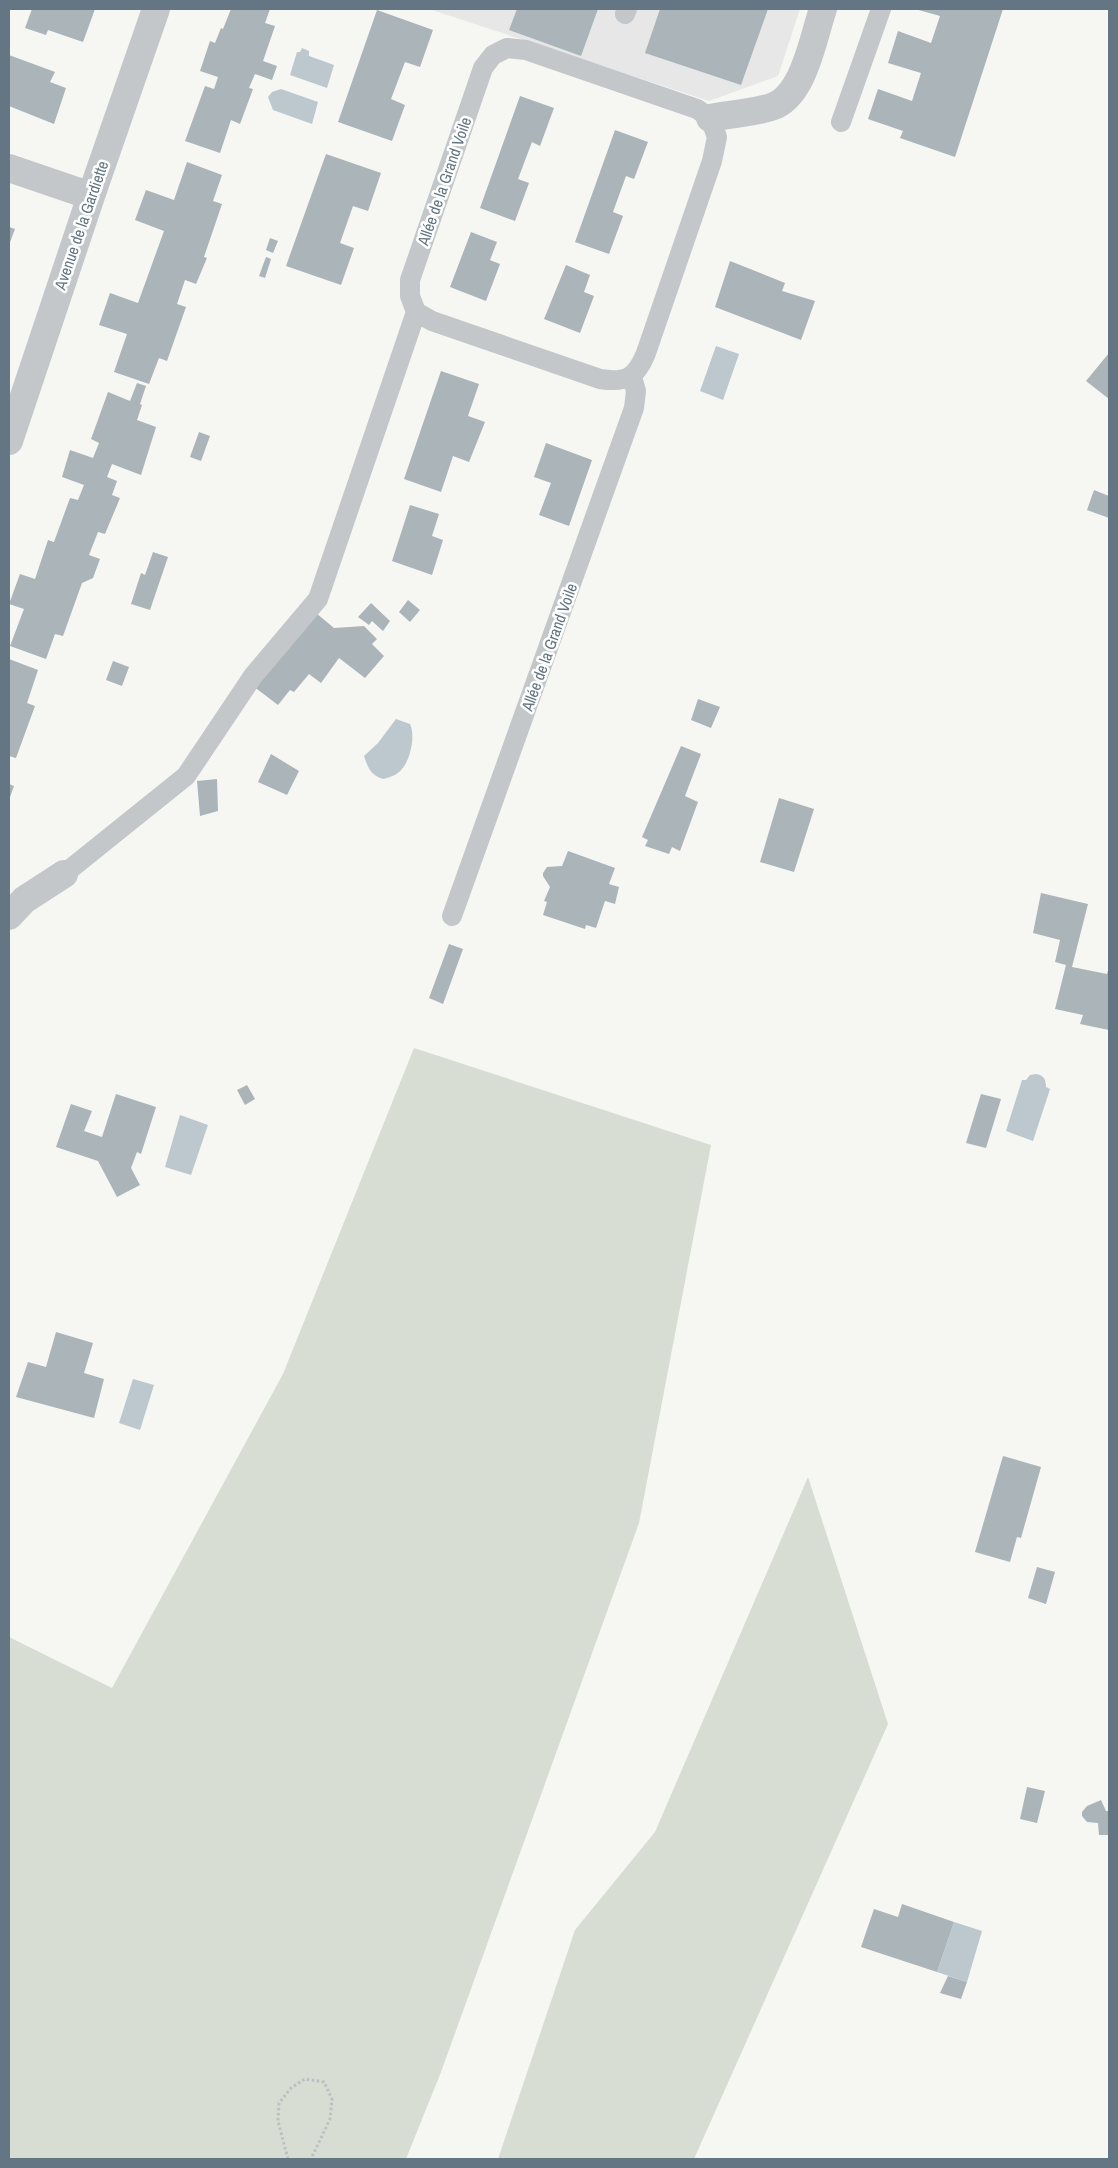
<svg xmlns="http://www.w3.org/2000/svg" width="1118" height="2168" viewBox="0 0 1118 2168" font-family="'Archivo Narrow',sans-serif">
  <rect width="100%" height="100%" fill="#f6f6f2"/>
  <path fill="#e6e7e6" d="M429,9H800L778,76L709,101Z"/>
  <path fill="#d7ddd3" d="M414,1048L711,1145L639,1523L441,2072L406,2159H9V1637L112,1688L283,1374Z
    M808,1477L888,1724L694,2159H498L575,1930L655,1832Z"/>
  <path fill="#bcc8cd" d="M302,48L309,51V56L334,65L327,88L290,75L297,52H300Z
    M281,89L318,102L312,124L273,110L268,97L272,92Z
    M716,346L739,354L723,400L700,391Z
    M396,719L410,724C416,737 410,763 399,772C395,776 389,777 384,779C371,776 368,768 364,756L378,743Z
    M1036,1074C1044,1075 1046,1080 1046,1087L1050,1089L1033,1141L1006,1131L1022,1080H1026L1030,1075Z
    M180,1115L208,1125L191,1175L165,1167Z
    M133,1379L154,1385L140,1430L119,1423Z
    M954,1922L982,1931L967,1982L937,1972Z"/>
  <path fill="#abb4b8" d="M32,9H95L83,42L48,30L46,35L25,28Z
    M231,9H270L265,23L275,26L263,61L277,66L272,80L255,74L249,88L253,89L240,124L231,120L220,153L185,141L205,86L214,89L218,77L200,71L210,41L215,43L221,28L223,29Z
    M517,9H598L581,56L509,30Z
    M660,9H768L741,85L645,53Z
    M915,9H1003L955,157L900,138L903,131L868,119L878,89L912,101L921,73L888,63L898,31L931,43L940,16Z
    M377,10L433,30L420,67L405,62L391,99L405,105L392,141L338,122Z
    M9,55L55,72L50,82L66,88L54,124L9,106Z
    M520,96L554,108L540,146L532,142L518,179L529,183L515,221L480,208Z
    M615,130L648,142L634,179L626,176L613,212L623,216L609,254L575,242Z
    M326,154L381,173L368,211L353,206L340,243L354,248L341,285L286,266Z
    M187,162L222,175L213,201L222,204L204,257L207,258L196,284L185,280L177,304L186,307L167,361L159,358L149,384L114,372L127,334L99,325L110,293L138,303L164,231L135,220L146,190L174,200Z
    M9,227L15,229L9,245Z
    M471,232L497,242L490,260L500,264L486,301L450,287Z
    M270,238L278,241L273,253L266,250Z
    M266,257L271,259L265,278L259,276Z
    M730,261L785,283L782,291L815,301L801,340L715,307Z
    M566,265L590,275L584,292L594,296L580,333L544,319Z
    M1109,353V399L1086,381Z
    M441,371L479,384L468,416L485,422L469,462L453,456L441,492L404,479Z
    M137,383L146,386L140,404L142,405L137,420L156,427L141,475L112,464L107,477L117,481L112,495L120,498L105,534L98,532L89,555L100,559L93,578L82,583L63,636L55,634L46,659L10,646L24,609L9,604L20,574L35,579L48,540L54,542L70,498L78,500L84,485L62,477L70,450L93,458L99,443L91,439L108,392L130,401Z
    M199,432L210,436L201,461L190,457Z
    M546,443L592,460L569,526L539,515L551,483L534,477Z
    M1094,490L1109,496V518L1087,510Z
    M410,505L439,514L432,536L443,540L432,575L392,561Z
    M153,552L168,557L150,610L131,604L141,573L145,575Z
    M408,600L420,610L410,622L399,612Z
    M371,603L390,621L383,631L372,621L369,625L358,617Z
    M316,613L334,628L364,626L377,639L372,644L384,656L365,678L339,658L321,683L309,674L294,692L290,690L278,705L253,686Z
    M9,659L38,670L27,703L35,706L16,758L9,756Z
    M113,661L129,667L122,686L106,680Z
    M698,699L720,707L711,728L691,720Z
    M681,746L701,754L685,796L698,802L680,851L672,847L669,854L645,846L648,840L642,837Z
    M271,754L299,771L287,795L258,782Z
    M217,779L218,811L200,816L197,781Z
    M9,784L14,786L9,800Z
    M779,798L814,809L794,872L760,862Z
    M568,851L615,868L609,884L619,887L615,904L605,901L596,928L586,925L585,929L543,915L547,902L544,901L550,887L543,876V873L547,867L562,866Z
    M1041,893L1088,904L1072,967L1107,974L1109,967V1030L1080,1024L1083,1015L1055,1009L1066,965L1055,962L1060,940L1033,933Z
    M449,944L463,949L443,1004L429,998Z
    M247,1085L255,1099L245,1105L237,1090Z
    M116,1094L156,1107L141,1154L137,1152L131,1168L140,1185L117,1197L98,1161L56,1147L71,1104L92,1111L84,1131L102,1137Z
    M981,1094L1001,1099L986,1148L966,1143Z
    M56,1332L93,1343L84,1373L104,1379L94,1418L16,1397L28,1362L46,1367Z
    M1003,1456L1041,1467L1021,1538L1017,1537L1010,1562L975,1552Z
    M1037,1567L1055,1572L1046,1604L1028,1598Z
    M1027,1787L1045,1791L1037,1823L1020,1819Z
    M1101,1800L1106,1811H1109V1835H1099L1098,1823L1087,1822L1082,1816V1812L1087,1806Z
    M902,1904L954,1922L937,1972L861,1947L874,1909L898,1917Z
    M948,1976L967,1982L961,1999L940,1993Z"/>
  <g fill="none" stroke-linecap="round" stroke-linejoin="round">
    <path stroke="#bdbfc1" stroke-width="3" stroke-dasharray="2.5 2.5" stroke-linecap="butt" d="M288,2159L278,2121L279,2103L291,2088L305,2079L324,2082L332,2099L330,2119L311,2159"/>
    <path stroke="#c3c7ca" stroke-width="20" d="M625,14L627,9
      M507,48L526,50L697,109L710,118L717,137L712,161L646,353C636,378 626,383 600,379L432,321L416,312L410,296V280L483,68L493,55Z
      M841,122L881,9
      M64,874L186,776L253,676L318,599L416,312
      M452,916L634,408L636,391L632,377"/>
    <path stroke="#c3c7ca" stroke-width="28" d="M710,118C730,114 752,113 771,107C804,97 813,38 823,9
      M9,168L91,196
      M9,441L91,196L156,9
      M9,916L24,900L64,874"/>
  </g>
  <g text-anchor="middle" stroke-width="5" stroke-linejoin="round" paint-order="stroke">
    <g font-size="16" fill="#647683" stroke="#fff">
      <text transform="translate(444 181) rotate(-71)" y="6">Allée de la Grand Voile</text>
      <text transform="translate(81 225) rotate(-71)" y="6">Avenue de la Gardiette</text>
      <text transform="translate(549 647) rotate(-70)" y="6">Allée de la Grand Voile</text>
    </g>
  </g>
  <rect width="1118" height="2168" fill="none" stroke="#647683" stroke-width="20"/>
</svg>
